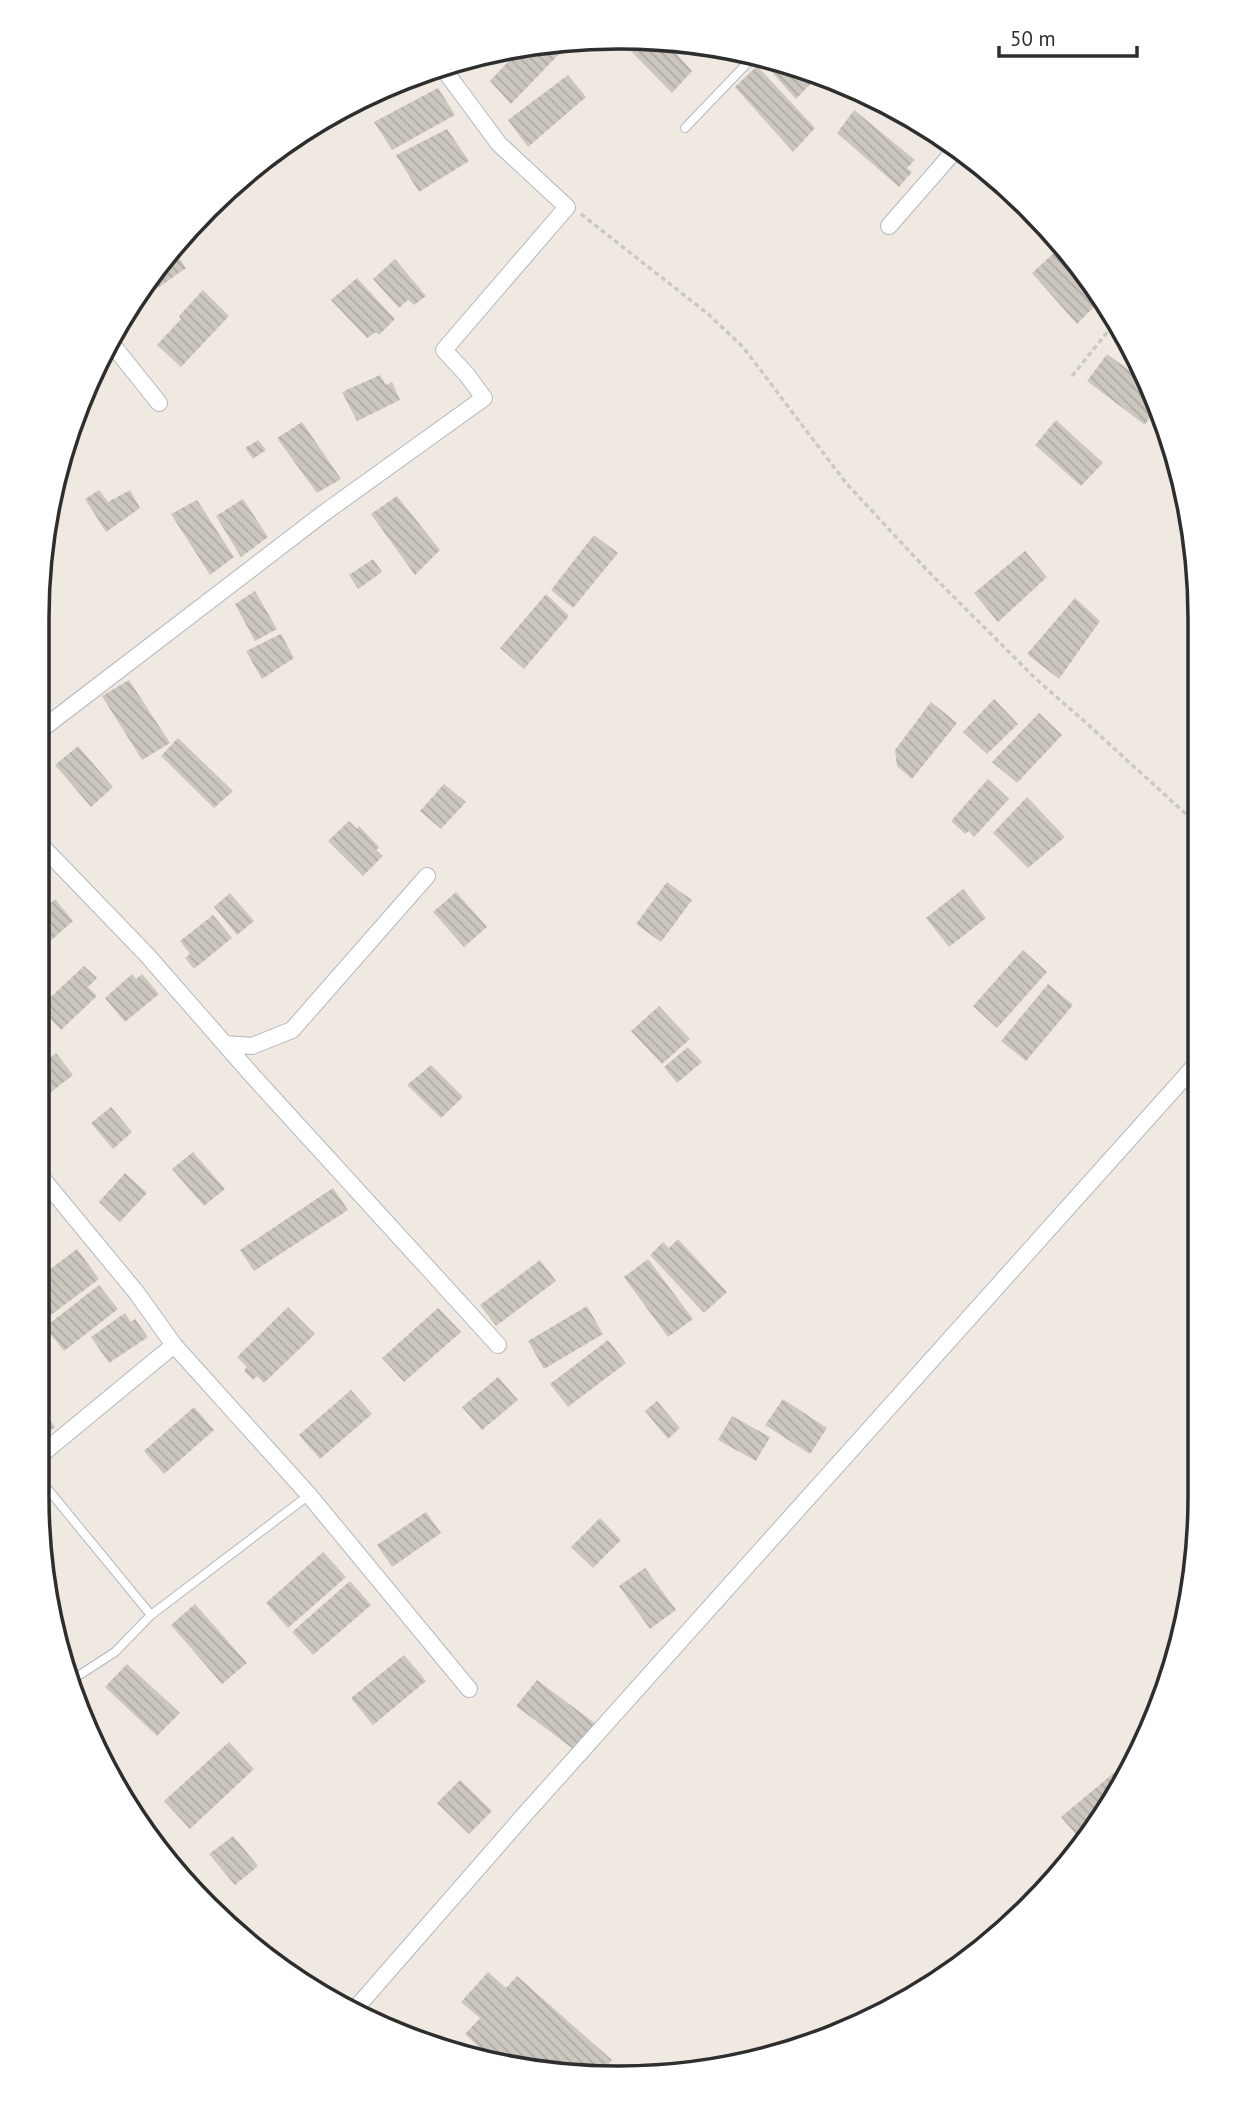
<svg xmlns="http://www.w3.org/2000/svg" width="1237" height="2115" viewBox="0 0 1237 2115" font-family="'PT Sans',sans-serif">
  <defs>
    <pattern id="building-back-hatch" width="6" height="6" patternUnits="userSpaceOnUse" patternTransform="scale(1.75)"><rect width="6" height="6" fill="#cbc7bf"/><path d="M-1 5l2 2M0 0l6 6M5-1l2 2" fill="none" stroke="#afaba4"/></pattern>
  </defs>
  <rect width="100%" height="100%" fill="#efe9e1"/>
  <path fill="url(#building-back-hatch)" d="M624,37L665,41L692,71L672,93L621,41Z
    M549,44L560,53L511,104L490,81L523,46Z
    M501,49L488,61L485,58L483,61L478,56Z
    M775,61L818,74L819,75L796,99L767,67Z
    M757,66L815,128L793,152L735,87Z
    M568,75L586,97L528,147L508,120Z
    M438,88L455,115L392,150L374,122Z
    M854,110L915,160L907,168L912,172L899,187L837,133Z
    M447,129L469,161L419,192L396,155Z
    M967,156L1005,187L998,196L961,163Z
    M173,249L186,268L128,309L135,296Z
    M1054,253L1100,301L1077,324L1032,273Z
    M395,259L426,296L414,305L408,300L399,308L373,279Z
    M357,278L395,319L379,335L376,332L367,338L331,300Z
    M203,290L229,316L181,367L157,345L181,319L179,316Z
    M1107,354L1148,384L1157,405L1145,425L1087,381Z
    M380,375L386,385L392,382L400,400L357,421L342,392Z
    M1056,420L1103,463L1081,486L1035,445Z
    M302,422L341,479L317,493L277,438Z
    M258,440L266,450L253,459L245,448Z
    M99,490L108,502L130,490L140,508L106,532L85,499Z
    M397,496L440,550L415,575L371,514Z
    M243,499L268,537L241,557L216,516Z
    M197,500L234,557L210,575L171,514Z
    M594,535L618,553L573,608L551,590Z
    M1025,551L1047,577L998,622L974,593Z
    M373,559L382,572L358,589L349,575Z
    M255,591L277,629L255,641L235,604Z
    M546,594L569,616L524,669L500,648Z
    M1075,598L1100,621L1059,679L1027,654Z
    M281,634L294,658L262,679L246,651Z
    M129,680L170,743L142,760L102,696Z
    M994,699L1018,724L987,754L963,732Z
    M931,702L957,723L912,779L897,766L895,750Z
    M1039,713L1062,735L1017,783L992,762Z
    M178,738L233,791L214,808L161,756Z
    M78,746L113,787L91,807L55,765Z
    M988,779L1009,799L974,837L969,831L965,834L951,821Z
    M444,784L466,802L441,829L420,811Z
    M1027,797L1065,837L1028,868L993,833Z
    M349,821L357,829L359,826L379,847L376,850L383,856L363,876L328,841Z
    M667,882L692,900L661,942L636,924Z
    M963,889L986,918L949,947L926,918Z
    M456,892L487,927L464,947L433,912Z
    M230,893L254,921L237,935L214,907Z
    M55,899L73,921L38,952V914Z
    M213,915L232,938L194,969L185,958L190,954L180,941Z
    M1023,950L1047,972L997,1028L973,1006Z
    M84,966L97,978L88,987L97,996L61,1030L40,1007Z
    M132,974L136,979L142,974L159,994L125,1022L105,998Z
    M1048,984L1073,1005L1026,1061L1001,1041Z
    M659,1006L690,1039L662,1064L631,1031Z
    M688,1047L702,1062L677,1083L664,1067Z
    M56,1053L73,1075L37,1103V1067Z
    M431,1065L463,1097L441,1118L407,1085Z
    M111,1107L132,1132L113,1149L91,1123Z
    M193,1152L225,1189L204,1206L172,1169Z
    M125,1173L147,1193L120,1222L99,1202Z
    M333,1188L348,1210L254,1271L240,1250Z
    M678,1239L727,1292L704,1313L650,1255L663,1242L669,1248Z
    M77,1249L99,1279L43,1321L37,1313V1279Z
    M648,1259L693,1319L668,1337L624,1277Z
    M540,1260L556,1281L496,1326L480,1305Z
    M99,1285L118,1309L64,1351L45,1327Z
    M587,1306L603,1334L544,1369L528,1341Z
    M288,1307L315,1334L264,1383L257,1376L253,1380L244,1371L247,1367L237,1357Z
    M438,1308L461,1332L404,1382L382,1358Z
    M125,1313L131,1322L135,1319L148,1337L109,1363L91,1337Z
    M608,1340L626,1363L568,1407L550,1384Z
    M498,1377L518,1400L482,1430L462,1407Z
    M351,1390L372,1414L320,1459L299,1435Z
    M783,1399L827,1428L810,1454L765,1425Z
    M37,1401L55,1427L37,1440Z
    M657,1401L680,1428L668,1439L645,1411Z
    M194,1407L214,1430L164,1474L144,1451Z
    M732,1416L770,1437L756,1461L718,1440Z
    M426,1512L441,1533L392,1567L377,1545Z
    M600,1518L621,1540L593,1568L571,1547Z
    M323,1552L346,1577L288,1628L266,1603Z
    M645,1568L676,1610L650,1629L619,1586Z
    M350,1581L371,1605L313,1655L292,1632Z
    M195,1604L247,1663L222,1684L171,1625Z
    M404,1655L426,1681L373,1725L351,1698Z
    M127,1664L180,1713L157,1736L105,1687Z
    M537,1680L596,1724L576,1751L516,1706Z
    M229,1742L254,1769L190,1829L164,1801Z
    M1133,1757L1102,1819L1082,1841L1061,1817Z
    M460,1780L492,1811L469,1834L437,1803Z
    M233,1836L258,1866L235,1885L209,1854Z
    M488,1972L506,1988L517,1976L612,2060L602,2072L494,2061L465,2034L480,2018L461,2002Z"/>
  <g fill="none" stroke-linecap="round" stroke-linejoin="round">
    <g stroke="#b4b7c1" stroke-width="10">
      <path id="lane" d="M685,128L755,55
        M37,1476L151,1615
        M67,1683L115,1652L151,1615L309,1495"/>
    </g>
    <g stroke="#b4b7c1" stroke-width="18">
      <path id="street" d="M889,226L957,148
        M111,343L159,403
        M38,732L324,513L484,398L467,375L444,350L567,207L499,144L442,67
        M38,842L147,955L251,1074L498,1345
        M225,1044L252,1046L292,1030L427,876
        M37,1172L136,1292L174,1345L309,1495L469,1689
        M37,1458L174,1345
        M356,2008L526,1813L1199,1061"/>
    </g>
    <path stroke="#c9c9c9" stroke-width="3.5" stroke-dasharray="5 3.5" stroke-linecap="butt" d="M581,214L707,313L743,347L846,483L925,568L1036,679L1084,721L1199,826
      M1072,376L1117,320"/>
    <use href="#lane" stroke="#fff" stroke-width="8"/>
    <use href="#street" stroke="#fff" stroke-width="16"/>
  </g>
  <path d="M0 0H1237V2115H0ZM618 49H619A569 569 0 0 1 1188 618V1497A569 569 0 0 1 619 2066H618A569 569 0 0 1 49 1497V618A569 569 0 0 1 618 49Z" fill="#fff" fill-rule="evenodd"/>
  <path fill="none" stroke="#2e2e2e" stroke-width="3.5" d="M618 49H619A569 569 0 0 1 1188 618V1497A569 569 0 0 1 619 2066H618A569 569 0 0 1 49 1497V618A569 569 0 0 1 618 49Z"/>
  <path d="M999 46v10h138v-10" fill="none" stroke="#2e2e2e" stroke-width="3.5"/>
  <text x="1010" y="46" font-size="21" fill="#2e2e2e" stroke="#ffffff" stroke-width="5" paint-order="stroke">50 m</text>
</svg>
